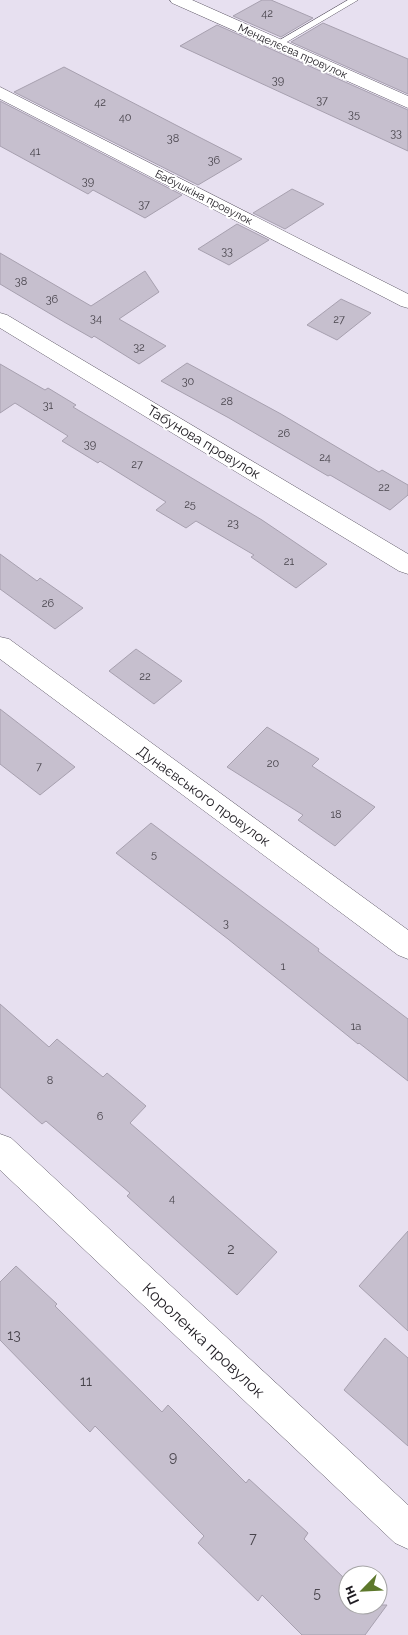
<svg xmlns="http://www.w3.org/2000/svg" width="408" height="1635" viewBox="0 0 408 1635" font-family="Raleway,sans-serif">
  <rect width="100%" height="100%" fill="#e7e0f0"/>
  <path fill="#c6bfce" stroke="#a7a0af" d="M262,0H271L313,18L281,37L233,16Z
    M323,23L408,59V94L291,42Z
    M217,25L408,110V151L180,46Z
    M64,67L197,136L242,159L198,185L14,92Z
    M0,101L182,195L145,218L93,190L88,194L0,146Z
    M292,189L324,204L285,229L253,213Z
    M237,224L269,240L229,265L198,249Z
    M0,253L91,306L145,271L159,292L119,319L166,346L139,364L94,336L92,338L64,322L0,284Z
    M341,299L371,313L337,340L307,325Z
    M187,363L281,414L379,472L382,470L408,485V495L390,510L330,475L328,476L229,418L161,381Z
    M0,364L45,390L48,388L76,405L73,407L262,520L327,564L296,588L251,557L254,555L196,521L186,528L156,510L166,502L100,461L98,463L62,441L68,436L15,403L0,413Z
    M0,554L37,581L40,578L83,608L55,629L0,589Z
    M136,649L182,681L154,704L109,671Z
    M0,709L75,767L40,795L0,764Z
    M267,727L319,759L312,766L375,807L335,846L298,820L303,815L227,767Z
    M151,823L319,949L318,951L408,1019V1081L359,1043L358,1044L228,939L116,853Z
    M0,1004L49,1047L57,1039L103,1077L107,1073L146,1106L130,1123L277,1252L237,1295L127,1196L130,1193L46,1121L42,1124L0,1087Z
    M408,1231V1331L359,1286Z
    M16,1266L57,1304L55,1306L162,1412L168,1405L246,1483L249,1479L308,1533L304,1539L348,1582V1605H387L365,1635H302L262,1595L258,1601L198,1543L204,1536L95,1426L90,1432L0,1340V1282Z
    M385,1338L408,1358V1446L344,1390Z"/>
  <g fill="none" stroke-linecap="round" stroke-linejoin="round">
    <g stroke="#605a68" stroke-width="1">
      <path id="lane" d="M348,0H358L280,46L273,44Z"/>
    </g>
    <g stroke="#605a68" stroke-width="1">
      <path id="street" d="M170,0H192L408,96V108L172,3Z
        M0,87L408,294V308L401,306L0,99Z
        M0,313L7,315L408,554V574L399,571L0,328Z
        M0,637L9,639L408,930V959L398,955L0,659Z
        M0,1134L11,1138L408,1505V1549L395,1543L0,1170Z"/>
    </g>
    <use href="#lane" fill="#fff" fill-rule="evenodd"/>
    <use href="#street" fill="#fff" fill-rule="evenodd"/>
  </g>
  <g text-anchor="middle" stroke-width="4" stroke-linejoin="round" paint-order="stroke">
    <g font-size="11" fill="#48444c">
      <text x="267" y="17">42</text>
      <text x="278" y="84">39</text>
      <text x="322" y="104">37</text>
      <text x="100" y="106">42</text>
      <text x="354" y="118">35</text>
      <text x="125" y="121">40</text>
      <text x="396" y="137">33</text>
      <text x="173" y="142">38</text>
      <text x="35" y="155">41</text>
      <text x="214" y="164">36</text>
      <text x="88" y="185">39</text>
      <text x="144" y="208">37</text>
      <text x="227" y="255">33</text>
      <text x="21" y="285">38</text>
      <text x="52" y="303">36</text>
      <text x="96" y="322">34</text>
      <text x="339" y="323">27</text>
      <text x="139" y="351">32</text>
      <text x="188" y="385">30</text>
      <text x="227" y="405">28</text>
      <text x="48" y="409">31</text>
      <text x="284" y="437">26</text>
      <text x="90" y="448">39</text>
      <text x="325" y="461">24</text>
      <text x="137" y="468">27</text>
      <text x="384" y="491">22</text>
      <text x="190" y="508">25</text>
      <text x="233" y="527">23</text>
      <text x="289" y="565">21</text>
      <text x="48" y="607">26</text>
      <text x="145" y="680">22</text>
      <text x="273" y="767">20</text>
      <text x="39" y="770">7</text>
      <text x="336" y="818">18</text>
      <text x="154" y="858">5</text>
      <text x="226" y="927">3</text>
      <text x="283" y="970">1</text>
      <text x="356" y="1030">1а</text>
      <text x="50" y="1084">8</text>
      <text x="100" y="1120">6</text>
      <text x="172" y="1202">4</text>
    </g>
    <g font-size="11" fill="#1e1b21" stroke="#fff">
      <text transform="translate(293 51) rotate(24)" y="4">Менделєєва провулок</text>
      <text transform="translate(204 197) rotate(27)" y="4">Бабушкіна провулок</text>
    </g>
    <g font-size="14" fill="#1e1b21" stroke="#fff">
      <text transform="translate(204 442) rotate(31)" y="5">Табунова провулок</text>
      <text transform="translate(204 796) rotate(36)" y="5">Дунаєвського провулок</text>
    </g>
    <g font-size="14" fill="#48444c">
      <text x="231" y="1254">2</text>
      <text x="14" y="1340">13</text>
      <text x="86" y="1386">11</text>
      <text x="173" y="1462">9</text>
      <text x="253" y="1543">7</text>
      <text x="317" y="1598">5</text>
    </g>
    <g font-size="16" fill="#1e1b21" stroke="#fff">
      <text transform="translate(204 1340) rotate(43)" y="6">Короленка провулок</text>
    </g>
  </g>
  <g transform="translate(363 1590) rotate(246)"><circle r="24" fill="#ffffff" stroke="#a5a4a6"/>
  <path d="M0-4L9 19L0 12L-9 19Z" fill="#5d782c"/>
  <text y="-8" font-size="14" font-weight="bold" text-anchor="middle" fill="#1e1b21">Пн</text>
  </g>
</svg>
